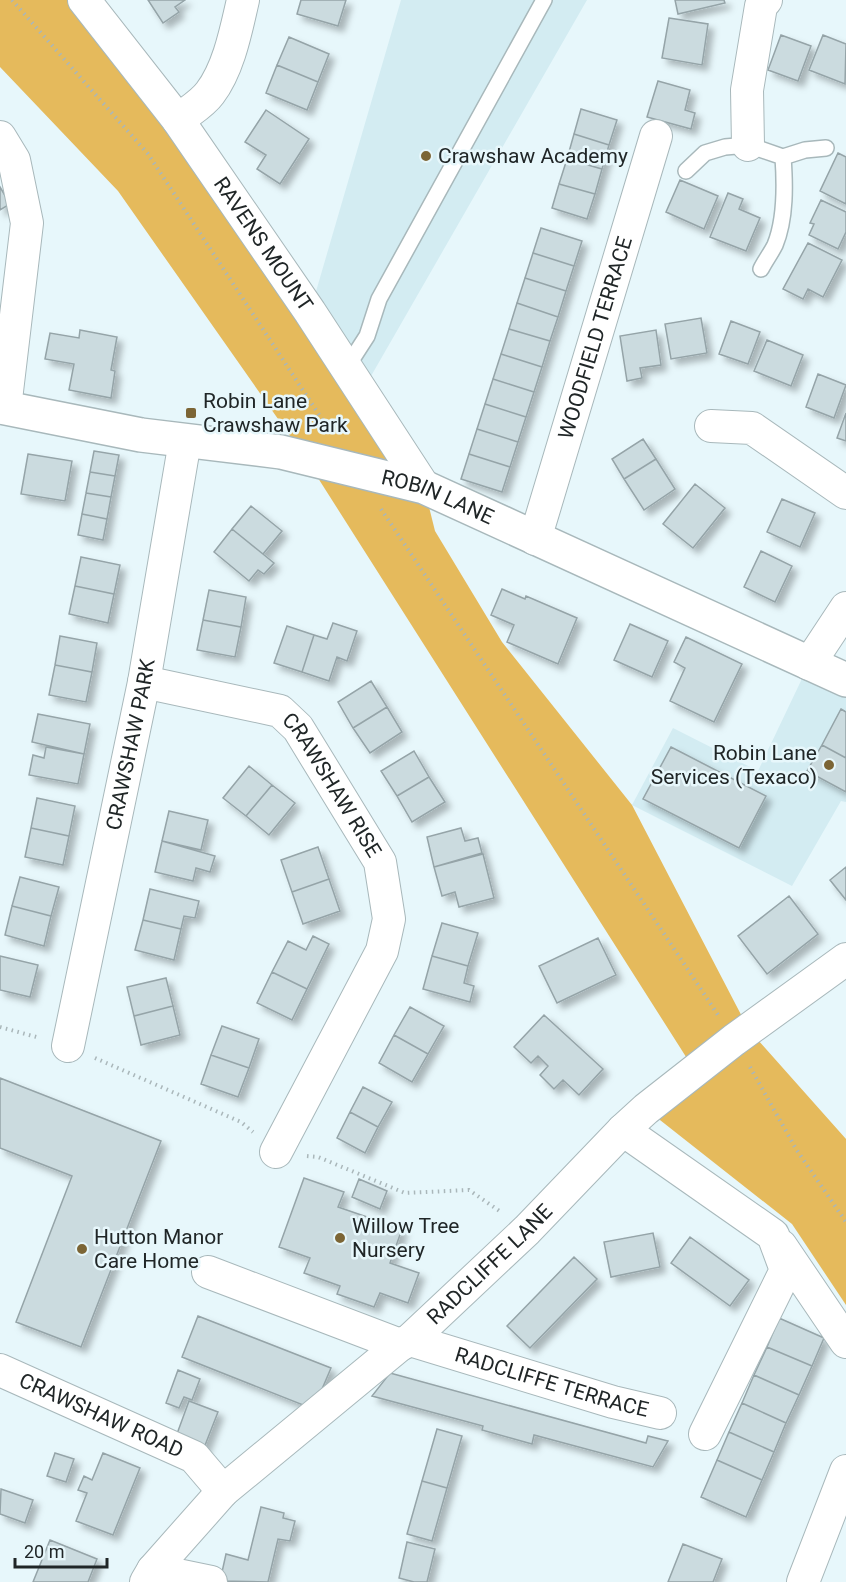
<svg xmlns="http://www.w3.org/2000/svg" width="846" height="1582" viewBox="0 0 846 1582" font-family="Roboto,sans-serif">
  <defs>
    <filter id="shadow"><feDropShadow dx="5.5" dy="5.5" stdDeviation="3" flood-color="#0004"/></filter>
  </defs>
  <rect width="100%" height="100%" fill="#e7f7fb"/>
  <path fill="#d3ecf2" d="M401,0H587L363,390L310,312Z
    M809,664L846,680V802L841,801L792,886L632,805L673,728L758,771Z"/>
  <path fill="#e5ba5c" d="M0,0H84L424,487L435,531L502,642L632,805L749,1030L846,1139V1305L792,1224L646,1109L695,1071L304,456L118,191L0,67Z"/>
  <path fill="#cbdbdf" stroke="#95a4a8" stroke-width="1.5" filter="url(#shadow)" d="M148,0H185L175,7L179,12L163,23Z
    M301,0H346L338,26L297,14Z
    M675,0H724L725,3L678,14Z
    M669,18L708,24L702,65L662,58Z
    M781,35L811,46L798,81L768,70Z
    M823,35L846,44L845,84L809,70Z
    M289,37L329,54L318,82L277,65Z
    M277,65L318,82L307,110L266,93Z
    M658,81L690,90L685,110L695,113L691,129L647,117Z
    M581,109L617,120L609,145L574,134Z
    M266,110L309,139L280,184L257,169L266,155L245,142Z
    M574,134L609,145L602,169L567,159Z
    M838,153L846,157V204L820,191Z
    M567,159L602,169L595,194L559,184Z
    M680,180L718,196L704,229L666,212Z
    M559,184L595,194L587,219L552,208Z
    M0,187L10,204L0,210Z
    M728,193L743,199L739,209L760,218L746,251L710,237Z
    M821,200L846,212V232L838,249L809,235L814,224L810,223Z
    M541,228L582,241L574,266L533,253Z
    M808,243L842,260L823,297L808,289L803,299L783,289Z
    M533,253L574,266L566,291L525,278Z
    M525,278L566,291L558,317L517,303Z
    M517,303L558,317L550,341L509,329Z
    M701,318L707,353L671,359L665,324Z
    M731,321L760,332L748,364L719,354Z
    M509,329L550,341L542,367L501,354Z
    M80,330L117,337L111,370L115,371L111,398L69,390L74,364L45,359L50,333L79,338Z
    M656,330L661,365L640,368L642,378L627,381L620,336Z
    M767,340L803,355L791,386L754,371Z
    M501,354L542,367L534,392L493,379Z
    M818,374L846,385L834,418L806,407Z
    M493,379L534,392L526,417L485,404Z
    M485,404L526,417L518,442L477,429Z
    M846,413V441L837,438Z
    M477,429L518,442L510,467L469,454Z
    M643,439L656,459L624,479L612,459Z
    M94,451L119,455L115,476L90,472Z
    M28,454L72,461L65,501L21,494Z
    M469,454L510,467L502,492L461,479Z
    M656,459L675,489L644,510L624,479Z
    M90,472L115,476L111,497L86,493Z
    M695,484L725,508L693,548L663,524Z
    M86,493L111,497L107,519L82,514Z
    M782,499L815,513L800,547L767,532Z
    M251,506L282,531L263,554L232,529Z
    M82,514L107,519L103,540L78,535Z
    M232,529L274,563L264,574L258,570L249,581L214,552Z
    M761,551L792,566L775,602L744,587Z
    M81,557L120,565L114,594L75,586Z
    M75,586L114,594L108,623L69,614Z
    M502,589L525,599L526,596L577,618L558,664L507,642L514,625L491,615Z
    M209,590L246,597L241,627L203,620Z
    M203,620L241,627L235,657L197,650Z
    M333,623L357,631L347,661L337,657L329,681L302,672L314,635L327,639Z
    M630,624L668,641L652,677L614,660Z
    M287,626L314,635L302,672L274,663Z
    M60,636L97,643L92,672L55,665Z
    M686,637L742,664L714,722L670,701L685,668L674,662Z
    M55,665L92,672L86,702L49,695Z
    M371,681L387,707L353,728L338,702Z
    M387,707L402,732L370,753L353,728Z
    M841,709L846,712V758L822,745Z
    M38,714L90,724L84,754L32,742Z
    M822,745L846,758V792L807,771Z
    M46,747L84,754L78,784L29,775L33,755L44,758Z
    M671,747L766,796L739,848L643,799Z
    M414,751L429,777L397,796L381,771Z
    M249,766L272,785L246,816L223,798Z
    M429,777L445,802L412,822L397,796Z
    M272,785L295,803L269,835L246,816Z
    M37,798L75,806L69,836L31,828Z
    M169,811L208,820L201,850L162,841Z
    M31,828L69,836L63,865L25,857Z
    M461,828L465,841L478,838L482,853L434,867L427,837Z
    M162,841L215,856L210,872L196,868L193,881L155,872Z
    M318,847L329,879L292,892L281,860Z
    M483,854L494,898L459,907L455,892L442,896L434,867Z
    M846,867V900L830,880Z
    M20,877L59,887L51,916L12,906Z
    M329,879L340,911L303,924L292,892Z
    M150,889L199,901L195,918L184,916L181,929L143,920Z
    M789,896L818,934L767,974L738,936Z
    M12,906L51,916L44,946L5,935Z
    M143,920L181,929L174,960L135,950Z
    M442,923L478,933L468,966L432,956Z
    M313,936L329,944L307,989L272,972L288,941L306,950Z
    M598,938L616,975L557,1003L539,966Z
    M0,956L38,965L30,997L0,990Z
    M432,956L468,966L464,983L474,986L470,1002L423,989Z
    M272,972L307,989L292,1020L257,1003Z
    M166,978L173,1006L134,1016L127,987Z
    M173,1006L180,1035L141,1045L134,1016Z
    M410,1007L444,1026L428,1054L394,1035Z
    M544,1015L603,1069L579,1095L563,1080L554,1089L540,1075L548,1066L538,1056L531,1063L514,1047Z
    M222,1026L259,1039L249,1068L211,1055Z
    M394,1035L428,1054L412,1082L379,1063Z
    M211,1055L249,1068L238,1097L201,1084Z
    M0,1078L161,1141L81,1347L16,1322L72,1176L0,1148Z
    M363,1087L392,1102L378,1127L350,1112Z
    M350,1112L378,1127L365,1153L337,1138Z
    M304,1178L344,1192L338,1207L402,1229L390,1263L419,1273L408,1303L380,1293L374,1307L337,1294L340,1286L304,1273L310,1258L279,1247Z
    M359,1179L387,1191L380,1209L352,1197Z
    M653,1233L660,1267L611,1277L604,1242Z
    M690,1237L749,1280L730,1306L671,1263Z
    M574,1257L597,1279L530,1348L507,1326Z
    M198,1316L331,1368L322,1389L303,1405L182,1357Z
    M779,1318L824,1338L812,1366L767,1347Z
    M767,1347L812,1366L799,1395L754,1375Z
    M178,1370L200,1379L192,1400L184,1397L179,1408L166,1403Z
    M390,1373L646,1443L648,1436L668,1441L653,1467L534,1435L532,1444L482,1430L483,1426L372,1396Z
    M754,1375L799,1395L786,1423L742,1403Z
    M189,1401L218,1412L202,1453L174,1442Z
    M742,1403L786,1423L774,1452L729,1432Z
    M437,1429L462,1436L447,1488L422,1481Z
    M729,1432L774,1452L762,1480L717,1460Z
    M55,1453L74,1459L66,1482L47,1476Z
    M103,1453L140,1468L113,1535L76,1521L87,1493L78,1490L84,1476L92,1480Z
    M717,1460L762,1480L746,1517L701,1497Z
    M422,1481L447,1488L432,1541L407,1534Z
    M1,1489L33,1500L25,1523L0,1514Z
    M261,1507L284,1513L283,1518L295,1521L290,1541L278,1539L268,1582L220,1581L226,1554L248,1560Z
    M50,1540L97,1559L88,1582H33Z
    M407,1542L435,1549L427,1582H414L399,1578Z
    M683,1544L722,1559L713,1582H668Z"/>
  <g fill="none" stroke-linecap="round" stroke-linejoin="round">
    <g stroke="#a8b8bb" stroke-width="18">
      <path id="service" d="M783,157L805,150L826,148
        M686,171L705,153L725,147L748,145L783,157C785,184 786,218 775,245C771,253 765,261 761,269
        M347,367L367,336L379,299L544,0"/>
    </g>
    <g stroke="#a8b8bb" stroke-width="34">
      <g id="minor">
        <path d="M84,0L178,120"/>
        <path id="s1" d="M243,0C236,30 229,68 210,93C202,104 189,111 178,120L310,312L424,487"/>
        <path d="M0,137L14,160L27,223L5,408"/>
        <path d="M748,145L747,90L761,6L766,0"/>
        <path d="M711,426L752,428L846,493"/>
        <path id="s2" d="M535,539L656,136"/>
        <path d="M809,664L846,608"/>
        <path id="s3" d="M144,682L280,711L298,728L380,862L389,919L382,951L276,1152"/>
        <path id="s4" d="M68,1046L144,682L185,441"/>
        <path d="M623,1130L773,1235L786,1270L705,1434"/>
        <path d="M781,1246L846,1342"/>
        <path d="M208,1272L400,1345"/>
        <path id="s5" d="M410,1340L613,1402L660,1413"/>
        <path id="s6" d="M0,1370L194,1457L223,1491"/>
        <path d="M153,1570L211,1582"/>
        <path id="s7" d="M146,1582L153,1570L223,1491L400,1345L410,1340L527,1230L623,1130L646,1109L734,1040L846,959"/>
        <path d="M803,1582L846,1471"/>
      </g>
    </g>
    <g stroke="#a8b8bb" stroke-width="36">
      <g id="tertiary">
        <path id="s8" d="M0,407L141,435L281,452L424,487L846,680"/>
      </g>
    </g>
    <path stroke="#aab7ba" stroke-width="4" stroke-dasharray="1.5 4.5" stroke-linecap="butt" d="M12,0L148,154L329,430
      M381,509L718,1015
      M0,1027L40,1038
      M95,1058L241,1122L253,1132
      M750,1067L796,1149L846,1222
      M307,1156L318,1157L405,1193L469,1190L501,1212"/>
    <use href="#service" stroke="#fff" stroke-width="15"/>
    <use href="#minor" stroke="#fff" stroke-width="32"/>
    <use href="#tertiary" stroke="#fff" stroke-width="33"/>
  </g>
  <g fill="#7c6535" stroke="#e7f7fb" stroke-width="2">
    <circle cx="426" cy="156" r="6"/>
    <rect x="185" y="407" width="12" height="12" rx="3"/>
    <circle cx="829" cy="765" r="6"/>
    <circle cx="340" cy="1238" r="6"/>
    <circle cx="82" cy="1249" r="6"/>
  </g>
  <g text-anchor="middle" stroke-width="5" stroke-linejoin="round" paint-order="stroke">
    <g font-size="21" fill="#202627" stroke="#e7f7fb" text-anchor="start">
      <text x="438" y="163">Crawshaw Academy</text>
      <text x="203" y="408">Robin Lane<tspan x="203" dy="24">Crawshaw Park</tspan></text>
      <text x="817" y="760" text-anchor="end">Robin Lane<tspan x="817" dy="24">Services (Texaco)</tspan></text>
      <text x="352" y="1233">Willow Tree<tspan x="352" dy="24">Nursery</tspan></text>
      <text x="94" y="1244">Hutton Manor<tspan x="94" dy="24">Care Home</tspan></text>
    </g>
    <g font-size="21" fill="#202627" stroke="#e7f7fb">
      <text dy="7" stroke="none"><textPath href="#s1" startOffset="292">RAVENS MOUNT</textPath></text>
      <text dy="7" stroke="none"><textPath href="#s2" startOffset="210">WOODFIELD TERRACE</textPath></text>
      <text dy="7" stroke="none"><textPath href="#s8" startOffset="448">ROBIN LANE</textPath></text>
      <text dy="7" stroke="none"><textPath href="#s4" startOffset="308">CRAWSHAW PARK</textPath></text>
      <text dy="7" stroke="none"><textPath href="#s3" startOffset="230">CRAWSHAW RISE</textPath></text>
      <text dy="7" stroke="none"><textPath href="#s7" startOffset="470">RADCLIFFE LANE</textPath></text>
      <text dy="7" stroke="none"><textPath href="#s5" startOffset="148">RADCLIFFE TERRACE</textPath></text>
      <text dy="7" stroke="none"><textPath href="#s6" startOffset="111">CRAWSHAW ROAD</textPath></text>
    </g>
  </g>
  <path d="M15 1558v9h92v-9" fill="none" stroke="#202627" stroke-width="3"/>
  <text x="24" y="1558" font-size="18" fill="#202627" stroke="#e7f7fb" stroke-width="4.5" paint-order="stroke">20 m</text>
</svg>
